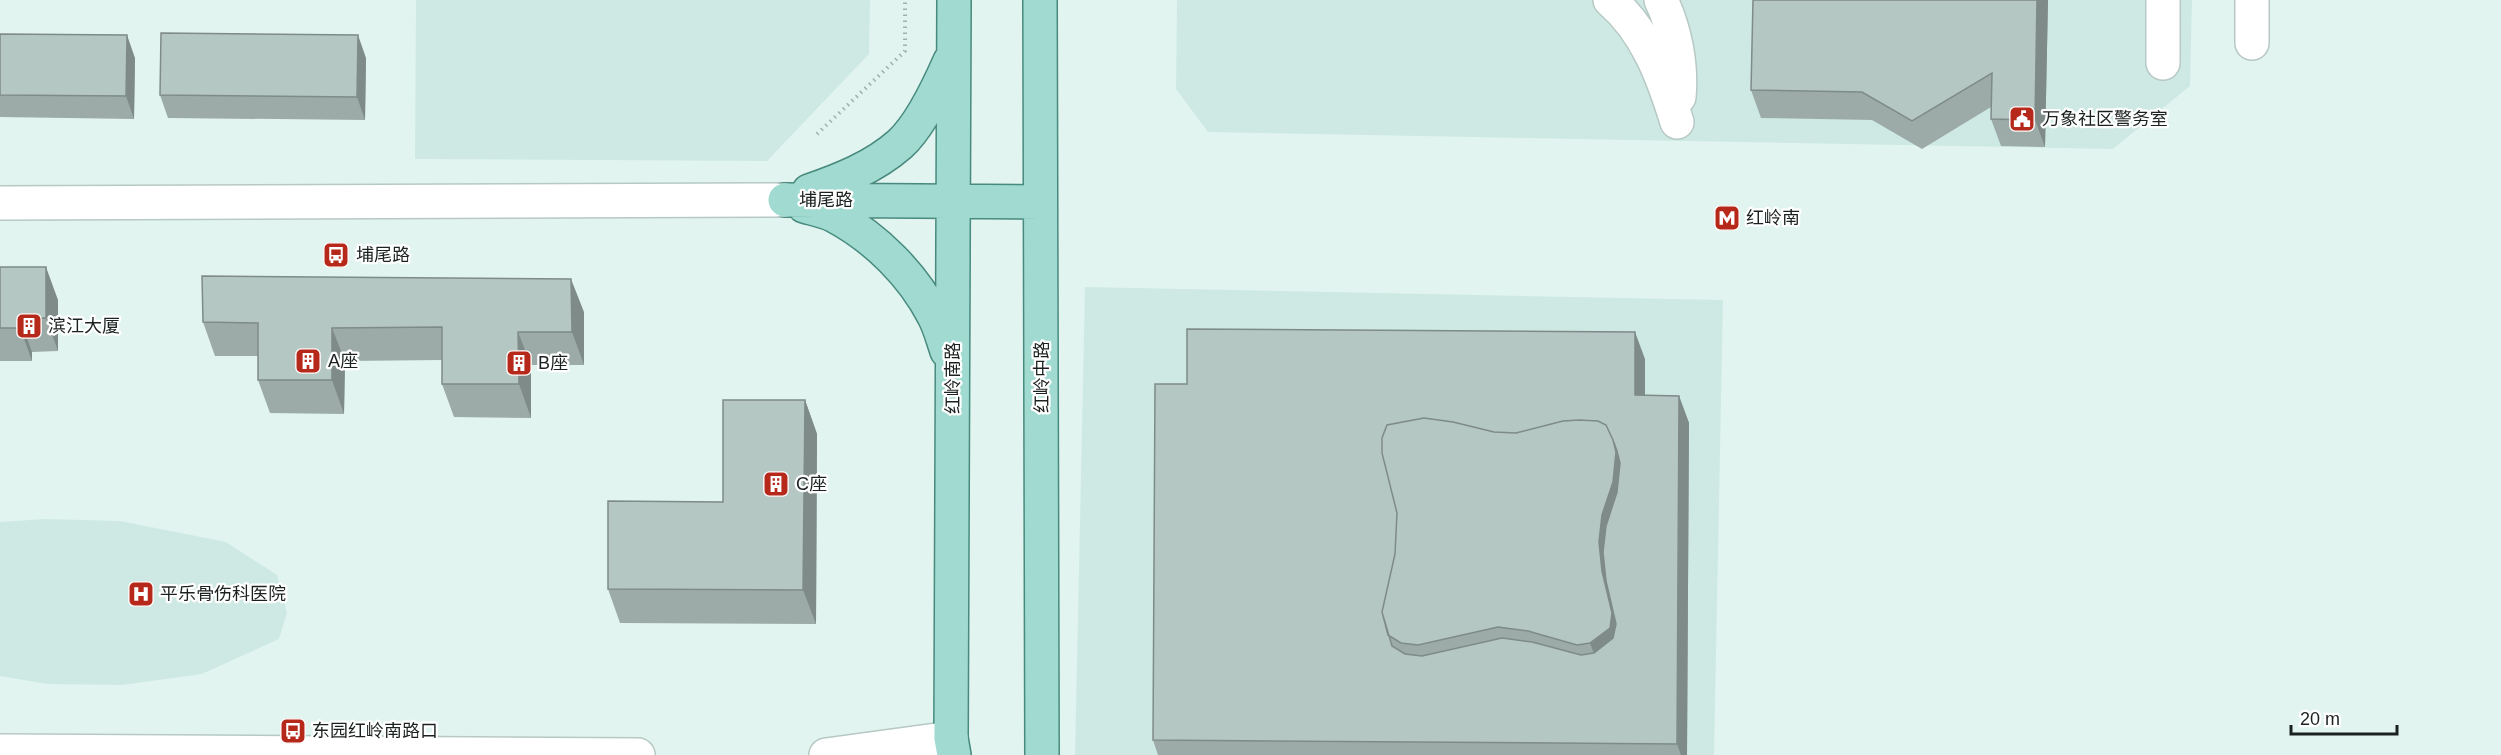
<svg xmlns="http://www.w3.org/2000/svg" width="2501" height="755" viewBox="0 0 2501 755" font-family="Arial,'Noto Sans SC',sans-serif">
  <rect width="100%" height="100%" fill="#e2f4f0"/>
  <path fill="#cee9e3" d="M416,0H870L869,54L767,161L415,159Z
    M1177,0H2192L2190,86L2113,149L1208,132L1176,89Z
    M1085,287L1723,300L1714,755H1075Z
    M45,519L120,521L226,542L277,575L287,613L279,639L202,674L122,685L47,684L0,676V522Z"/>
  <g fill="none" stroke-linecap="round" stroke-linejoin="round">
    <g stroke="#b7c9c4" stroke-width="36">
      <path id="minor" d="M1610,0C1647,32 1663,77 1677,122
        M1661,0C1675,29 1682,65 1679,97
        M2163,0V63
        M2252,43V0
        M0,203L785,200
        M0,751L638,755
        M826,755L951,738"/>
    </g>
    <g stroke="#488a7e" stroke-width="36">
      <path id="major" d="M954,0L951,738L954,755
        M1040,0L1042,755
        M809,191C841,180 874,167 900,144C920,126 939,86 950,61
        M785,200L1040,202
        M804,206C814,209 826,211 835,216C876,238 913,275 934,316C940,327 943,340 947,351"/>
    </g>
    <path stroke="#a2b0ad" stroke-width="4" stroke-dasharray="1.5 4.5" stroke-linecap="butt" d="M817,134L905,51V0"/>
    <use href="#minor" stroke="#fff" stroke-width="33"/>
    <use href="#major" stroke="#a0dad0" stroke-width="33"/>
  </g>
  <path fill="#9caba8" d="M1753,0H2048L2045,147L2001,146L1991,119V107L1922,149L1872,120L1761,118L1751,90Z
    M0,34L135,58L134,119L0,117Z
    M366,58L365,120L168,118L160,95Z
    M0,267L58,300V351L32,352V361H0Z
    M584,312V365H531V418L454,417L442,384V360L345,361L344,414L270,413L258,380V356H215L203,322Z
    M1645,359V395L1679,396L1689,423L1687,755H1158L1153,740L1187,384Z
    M805,400L817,434L816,624L620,623L608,589L723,502Z"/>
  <path fill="#7f8b88" d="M2037,0H2048L2045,147L2035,120Z
    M127,35L135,58L134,119L126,96Z
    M358,35L366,58L365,120L357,97Z
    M46,267L58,300V351L46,318Z
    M571,279L584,312V365L572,332Z
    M20,318L32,352V361L20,328Z
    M332,328L345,361L344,414L332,380Z
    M518,332L531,365V418L519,384Z
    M1635,332L1645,359V423L1635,395Z
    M1679,396L1689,423L1687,755H1681L1677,744Z
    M805,400L817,434L816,624L803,590Z
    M1613,440L1630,490L1626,651L1604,681L1590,643L1602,571L1599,542L1602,515Z"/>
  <path fill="#b5c7c3" stroke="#7f8b88" stroke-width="1.5" fill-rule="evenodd" d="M1753,0H2037L2035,120L1991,119L1992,73L1912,121L1862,92L1751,90Z
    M161,33L358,35L357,97L160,95Z
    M0,34L127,35L126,96L0,95Z
    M0,267H46V318H20V328H0Z
    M202,276L571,279L572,332H518L519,384H442V327L332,328V380H258V323L203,322Z
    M1187,329L1635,332V395L1679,396L1677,744L1153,740L1155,384H1187ZM1424,418L1453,422L1494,432L1516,433L1563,421L1579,420L1598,421L1606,425L1613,440L1617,451L1620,463L1617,492L1606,526L1603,552L1606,581L1616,624L1613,638L1594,653L1581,655L1532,642L1502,638L1422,656L1405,654L1392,646L1382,612L1395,554L1397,513L1382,453V438L1387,425Z
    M723,400H805L803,590L608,589V501L723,502Z
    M1424,418L1453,422L1494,432L1516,433L1563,421L1579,420L1598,421L1606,425L1613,440L1616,452L1613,482L1602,515L1599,542L1602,571L1612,613L1610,628L1590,643L1577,645L1528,631L1498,627L1418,645L1401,643L1388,635L1382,612L1395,554L1397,513L1382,453V438L1387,425Z"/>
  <defs>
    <g id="civic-square" transform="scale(1.35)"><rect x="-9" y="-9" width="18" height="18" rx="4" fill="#b6291a" stroke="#fff"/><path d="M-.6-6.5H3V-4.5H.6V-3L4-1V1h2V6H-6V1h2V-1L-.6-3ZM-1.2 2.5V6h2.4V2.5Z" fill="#fff"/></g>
    <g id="metro-square" transform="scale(1.35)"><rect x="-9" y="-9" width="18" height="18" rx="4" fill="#b6291a" stroke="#fff"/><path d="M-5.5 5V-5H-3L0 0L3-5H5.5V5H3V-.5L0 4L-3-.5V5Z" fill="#fff"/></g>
    <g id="bus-square" transform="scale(1.35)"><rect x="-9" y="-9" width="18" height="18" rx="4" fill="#b6291a" stroke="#fff"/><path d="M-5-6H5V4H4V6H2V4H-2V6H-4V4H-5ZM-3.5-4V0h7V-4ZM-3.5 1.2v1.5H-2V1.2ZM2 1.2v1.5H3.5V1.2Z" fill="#fff"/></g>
    <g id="building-square" transform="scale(1.35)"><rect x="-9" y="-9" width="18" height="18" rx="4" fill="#b6291a" stroke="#fff"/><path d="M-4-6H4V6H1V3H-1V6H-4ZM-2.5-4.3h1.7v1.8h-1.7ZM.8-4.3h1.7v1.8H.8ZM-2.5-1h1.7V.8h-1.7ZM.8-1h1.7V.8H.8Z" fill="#fff"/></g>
    <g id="hospital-square" transform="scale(1.35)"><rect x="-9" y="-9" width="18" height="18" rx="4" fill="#b6291a" stroke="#fff"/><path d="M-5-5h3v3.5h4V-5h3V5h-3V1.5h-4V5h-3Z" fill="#fff"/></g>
  </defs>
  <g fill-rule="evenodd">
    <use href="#civic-square" x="2022" y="119"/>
    <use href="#metro-square" x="1727" y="218"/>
    <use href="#bus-square" x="336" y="255"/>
    <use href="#building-square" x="29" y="326"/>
    <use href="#building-square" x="308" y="361"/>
    <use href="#building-square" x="519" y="363"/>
    <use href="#building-square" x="776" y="484"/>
    <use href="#hospital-square" x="141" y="594"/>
    <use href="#bus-square" x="293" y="731"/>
  </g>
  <g text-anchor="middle" stroke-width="4.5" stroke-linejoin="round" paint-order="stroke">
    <g font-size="18" fill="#1b2120" stroke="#fff" text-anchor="start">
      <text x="2042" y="125">万象社区警务室</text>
      <text x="1746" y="224">红岭南</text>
      <text x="356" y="261">埔尾路</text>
      <text x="48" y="332">滨江大厦</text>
      <text x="328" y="367">A座</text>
      <text x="538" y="369">B座</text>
      <text x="796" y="490">C座</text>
      <text x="160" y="600">平乐骨伤科医院</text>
      <text x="312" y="737">东园红岭南路口</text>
    </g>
    <g font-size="18" fill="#1b2120" stroke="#fff">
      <text x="826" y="206">埔尾路</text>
      <text transform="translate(1042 377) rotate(-90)" y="6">红岭中路</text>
      <text transform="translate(953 378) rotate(-90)" y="6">红岭南路</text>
    </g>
  </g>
  <path d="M2291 725v9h106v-9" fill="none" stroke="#1b2120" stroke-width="3"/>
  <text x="2300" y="725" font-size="18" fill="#1b2120" stroke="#ffffff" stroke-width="4.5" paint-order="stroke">20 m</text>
</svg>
